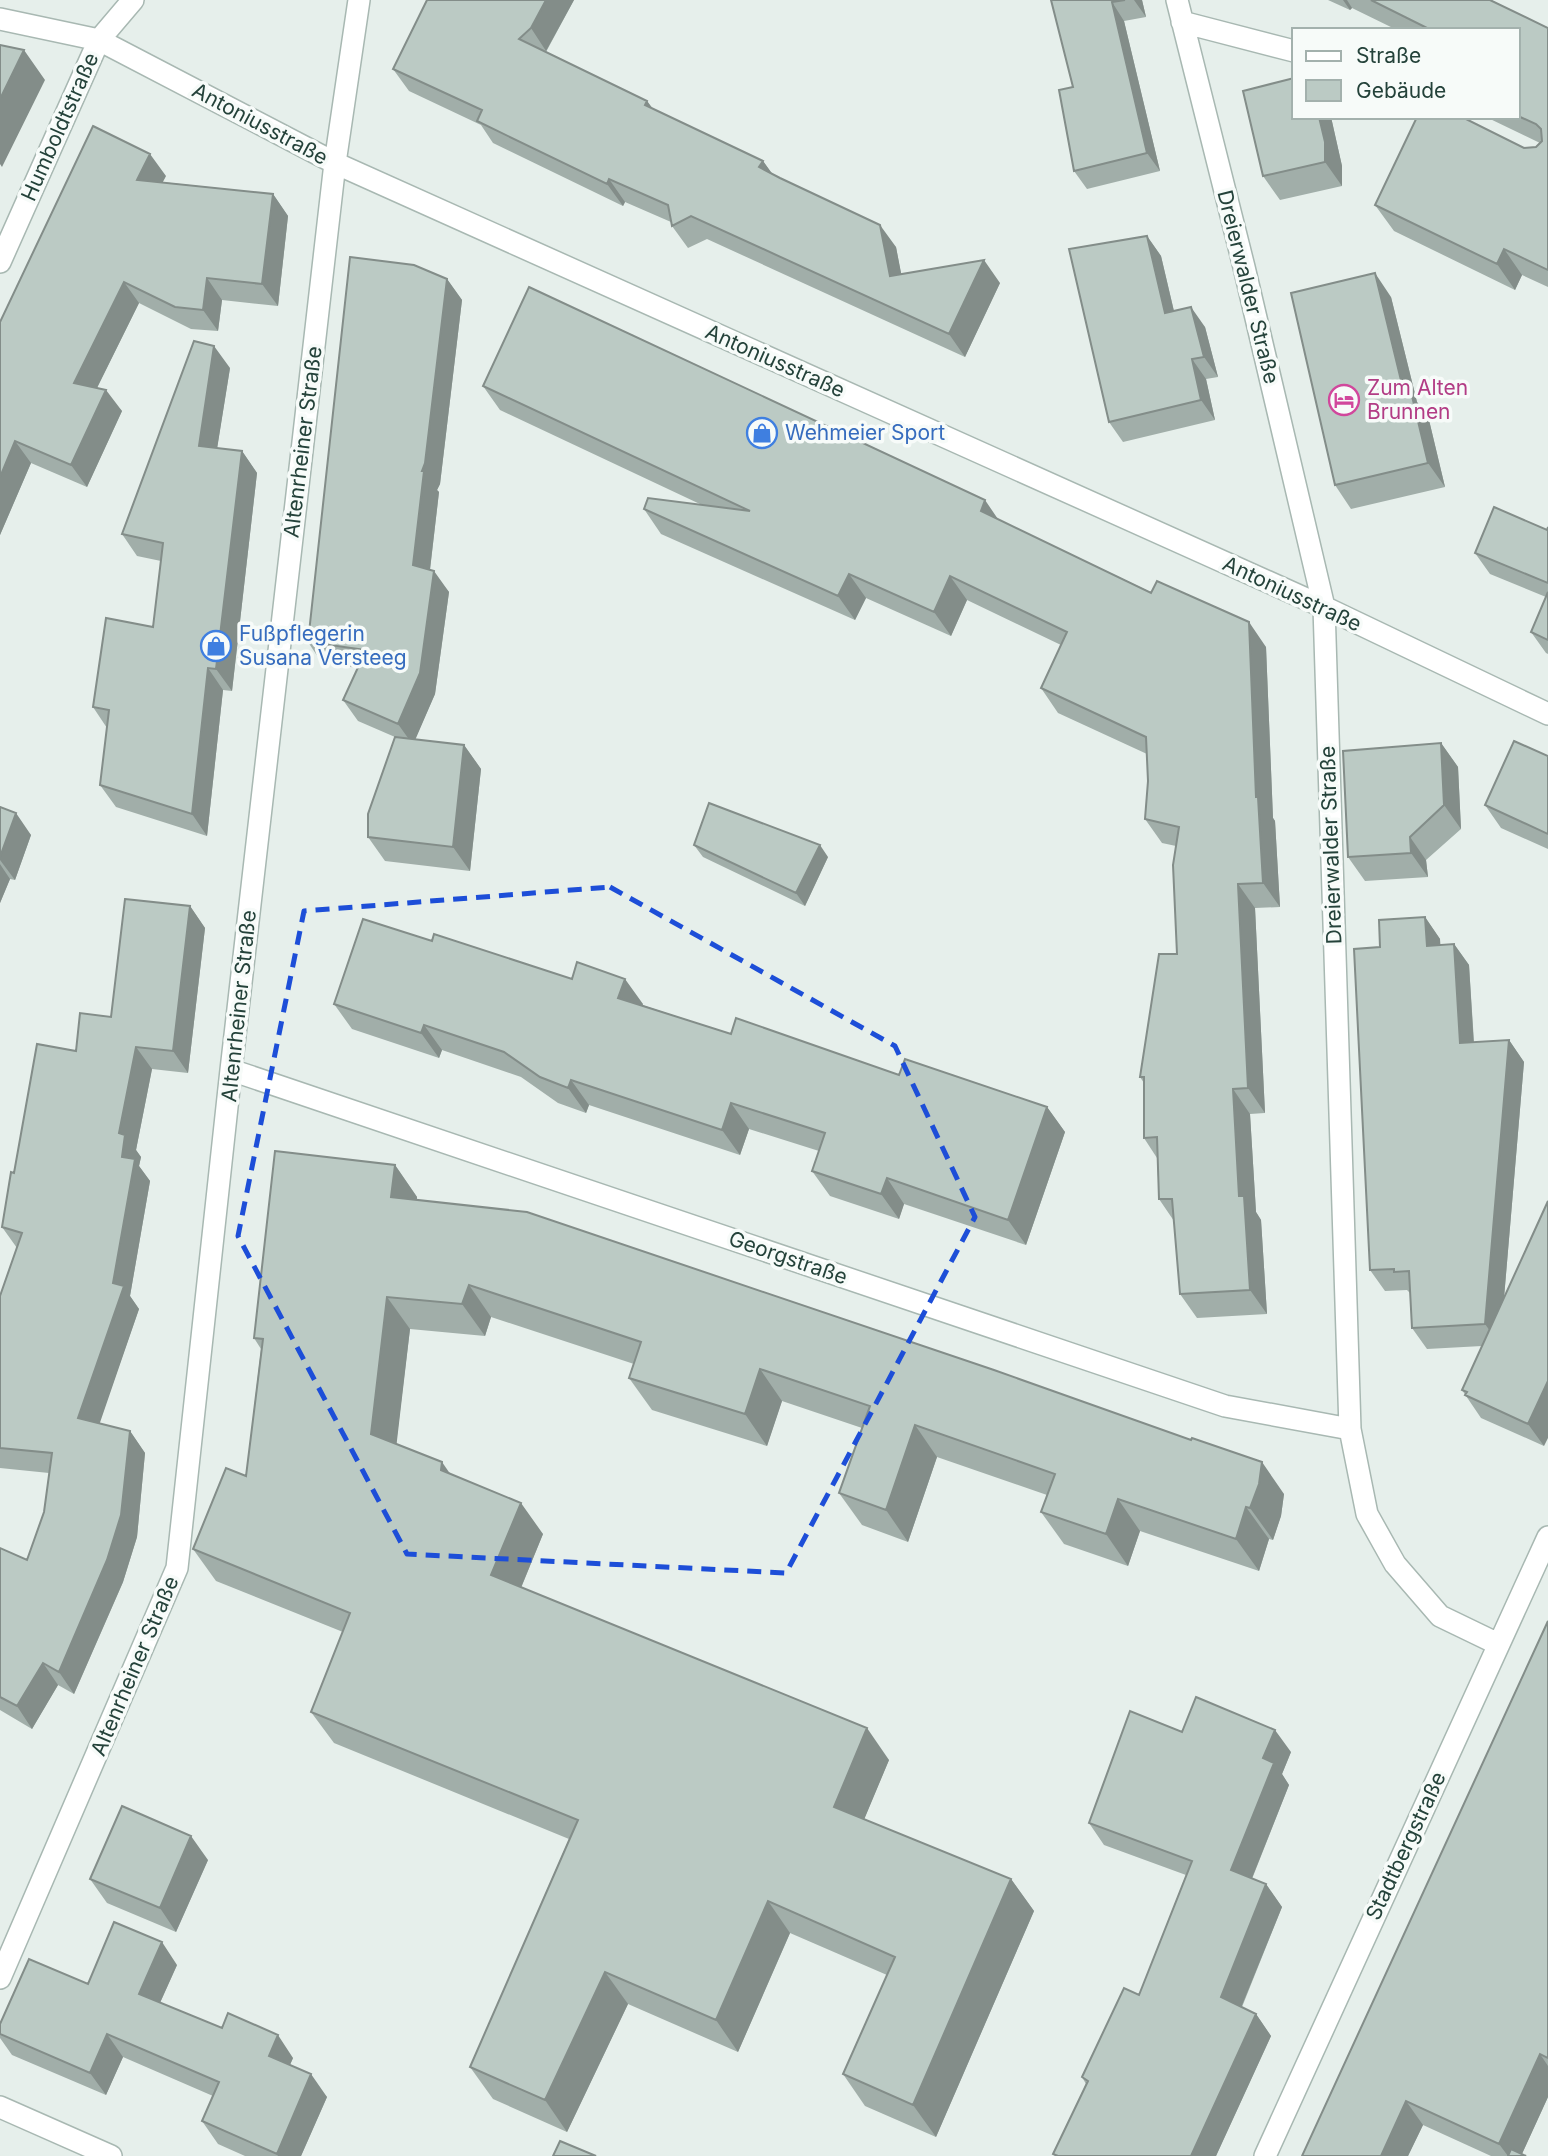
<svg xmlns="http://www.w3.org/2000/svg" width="1548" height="2156" viewBox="0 0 1548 2156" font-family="Inter,sans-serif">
  <rect width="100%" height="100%" fill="#e6efeb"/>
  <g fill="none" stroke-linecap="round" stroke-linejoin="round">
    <g stroke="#a8b8b2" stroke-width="24">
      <path id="minor" d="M1177,0L1244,267L1324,607L1350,1429L1367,1514L1395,1564L1440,1616L1498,1644
        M0,19L99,40L335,163L1324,607L1548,714
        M1182,22L1294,51
        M0,262L99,40L133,0
        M231,1070L1225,1406L1350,1429
        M0,1978L177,1568L231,1070L335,163L359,0
        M0,2107L111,2156
        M1265,2156L1548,1537"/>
    </g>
    <use href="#minor" stroke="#fff" stroke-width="21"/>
  </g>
  <path fill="#a1aea9" d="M427,0H574L546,52L647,101L653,109L763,161L772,174L896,247L901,274L1000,283L965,357L707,239L688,248L672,226L671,222L625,202L623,206L493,143L481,125L409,91L393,69Z
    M1051,0H1142L1146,17L1124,21L1160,171L1087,189L1074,171L1073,87Z
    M1328,0H1491L1548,28V287L1522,275L1515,290L1394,231L1375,205L1524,148L1536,147L1540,143L1486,117H1518V30H1397L1352,8L1350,10Z
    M1294,117H1331L1342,166V186L1280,200L1263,176Z
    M166,176L162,182L273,194L288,216L278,306L222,300L218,331L191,329L139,303L97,388L122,411L87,487L31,463L0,535V322Z
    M1147,236L1161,256L1174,311L1205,327L1218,377L1206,379L1215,420L1123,442L1109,422Z
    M447,279L462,300L440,484L437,490L439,492L430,570L449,592L435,694L415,739L464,745L481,769L470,871L385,861L368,837L395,737L358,721L343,700L358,668L322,663L308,642Z
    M1391,297L1417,402L1429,420L1445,487L1351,509L1335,485Z
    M230,368L217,448L242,451L257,473L232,691L223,690L207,836L116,807L100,785L107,728L93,707L153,627L161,561L137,556L122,534Z
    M483,386L999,520L1266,647L1273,818L1275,821L1280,907L1255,908L1265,1113L1250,1114L1256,1212L1261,1220L1267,1314L1197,1318L1180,1294L1174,1221L1159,1199L1157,1158L1144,1138V1083L1140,1077L1177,954L1176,846L1162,843L1145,819L1148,781L1147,754L1058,713L1041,688L1061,645L967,600L951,636L866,598L855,620L661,534L644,509L702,505L500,410Z
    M1548,527V654L1546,653L1531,632L1546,597L1490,574L1475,553L1547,530Z
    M1441,743L1458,767L1461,829L1426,860L1428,877L1365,881L1348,857Z
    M1548,756V849L1501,828L1485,805Z
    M0,807L31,835L15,880L10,879L0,903Z
    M694,845L828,857L805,906L703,857Z
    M190,906L205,928L188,1073L152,1069L136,1150L141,1157L139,1166L150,1181L130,1296L139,1309L99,1423L130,1431L145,1453L137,1537L123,1582L74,1694L58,1685L32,1729L0,1710V1548L27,1560L44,1512L49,1473L0,1468V1296L17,1248L2,1227L14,1173L76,1051L111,1017Z
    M1425,917L1440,939V945L1454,944L1469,965L1474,1042L1509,1040L1524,1062L1504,1298L1544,1446L1481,1418L1462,1390L1482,1346L1427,1349L1412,1328L1410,1293L1407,1290L1385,1291L1370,1270L1380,947Z
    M432,941L643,1004L642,1005L731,1034L899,1075L1047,1107L1065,1132L1026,1245L904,1204L899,1219L830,1196L812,1171L819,1151L749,1129L740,1155L589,1105L586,1113L558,1103L521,1077L442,1050L439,1058L352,1029L334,1004Z
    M395,1165L417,1197V1200L1284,1494L1281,1516L1273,1540L1269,1539L1259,1571L1140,1531L1128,1566L1064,1544L1041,1512L1047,1495L937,1457L908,1542L862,1525L839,1493L862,1428L782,1401L767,1446L652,1410L629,1378L634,1364L491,1317L485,1336L410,1329L396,1444L450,1473L543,1534L521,1588L889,1760L864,1819L1011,1879L1034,1911L936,2137L865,2106L843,2074L887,1975L790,1933L738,2052L628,2004L567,2132L493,2099L470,2067L569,1839L334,1743L311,1712L343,1632L216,1581L193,1549L246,1476L261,1349L254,1338Z
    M1548,1621V2097L1522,2154L1526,2156H1491L1423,2125L1408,2156H1302Z
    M1291,1752L1282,1774L1289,1785L1252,1879L1266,1884L1282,1907L1242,2007L1256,2014L1271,2036L1216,2156H1055L1053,2154L1086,2084L1082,2077L1139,1995L1186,1875L1104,1845L1089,1823Z
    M208,1860L176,1932L107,1903L90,1879Z
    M177,1965L160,2003L293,2058L290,2065L327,2097L301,2156H245L218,2144L202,2121L213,2096L123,2057L106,2095L12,2055L0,2038V2024L88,1984Z"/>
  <path fill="#838d89" d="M546,0H574L546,51L531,28Z
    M1134,0H1142L1146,17Z
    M1343,0H1347L1352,8L1350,10Z
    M1112,2L1124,21L1160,171L1147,153Z
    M24,50L45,80L2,167L0,164V99Z
    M647,101L663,123L645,105Z
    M1319,117H1331L1342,166V186L1325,162Z
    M150,154L166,176L153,201L137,180Z
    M763,161L779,183L759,167Z
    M609,179L625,202L623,206L607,184Z
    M273,194L288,216L278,306L262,284Z
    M880,225L896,247L906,298L890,276Z
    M1147,236L1161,256L1179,333L1165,313Z
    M1504,249L1522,275L1515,290L1497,264Z
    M984,260L1000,283L965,357L949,334Z
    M1375,273L1391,297L1417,402L1429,420L1445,487L1428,463L1405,397Z
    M207,278L222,300L218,331L203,310Z
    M447,279L462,300L440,484L437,490L439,492L428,586L413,565L422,471Z
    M124,282L139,303L89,404L74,383Z
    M1191,307L1205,327L1218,377L1204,357Z
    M214,346L230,368L214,468L199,446Z
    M1192,359L1206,379L1215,420L1201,400Z
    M106,390L122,411L87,487L71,465Z
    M15,441L31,463L0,535V477Z
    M242,451L257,473L232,691L216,669Z
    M985,500L1002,525L981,511Z
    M434,571L449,592L435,694L413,745L398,724Z
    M849,574L866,598L855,620L838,596Z
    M950,576L967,600L951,636L934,612Z
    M1249,622L1266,647L1273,818L1275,821L1280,907L1263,883L1256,797Z
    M208,668L223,690L207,836L192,814Z
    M1441,743L1458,767L1461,829L1444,805Z
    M464,745L481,769L470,871L453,847Z
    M16,813L31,835L15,880L0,860V857Z
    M1410,837L1426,860L1428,877L1411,853Z
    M820,845L828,857L805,906L796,893Z
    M0,864L10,879L0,903Z
    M1238,884L1255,908L1265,1113L1248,1088Z
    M190,906L205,928L188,1073L173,1051Z
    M1425,917L1440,939L1442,967L1427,946Z
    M1454,944L1469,965L1475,1064L1460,1043Z
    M625,979L643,1004L636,1023L618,998Z
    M424,1025L442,1050L439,1058L421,1033Z
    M1509,1040L1524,1062L1500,1345L1485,1324Z
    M136,1047L152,1069L136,1150L141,1157L139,1166L150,1181L130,1296L139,1309L94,1440L78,1418L113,1283L122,1157L119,1133Z
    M571,1080L589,1105L586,1113L568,1088Z
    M1233,1089L1250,1114L1256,1212L1261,1220L1267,1314L1250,1290L1239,1196Z
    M731,1103L749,1129L740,1155L722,1130Z
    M1047,1107L1065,1132L1026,1245L1008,1220Z
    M395,1165L417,1197L414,1229L391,1197Z
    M887,1178L904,1204L899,1219L881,1194Z
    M469,1285L491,1317L485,1336L462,1304Z
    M387,1297L410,1329L394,1466L371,1434Z
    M760,1369L782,1401L767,1446L745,1414Z
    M1548,1381V1438L1544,1446L1528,1424Z
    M915,1425L937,1457L908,1542L886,1510Z
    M130,1431L145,1453L137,1537L123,1582L74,1694L59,1672Z
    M442,1462L464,1494L441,1470Z
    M1262,1462L1284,1494L1281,1516L1273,1540L1250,1508Z
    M1118,1499L1140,1531L1128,1566L1106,1534Z
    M521,1503L543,1534L513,1607L491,1575Z
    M1246,1507L1269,1539L1259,1571L1236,1539Z
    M43,1663L58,1685L32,1729L17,1706Z
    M867,1728L889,1760L856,1839L834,1807Z
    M1275,1730L1291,1752L1282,1774L1289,1785L1246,1893L1231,1870L1263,1758Z
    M191,1836L208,1860L176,1932L160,1908Z
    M1011,1879L1034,1911L936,2137L913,2105Z
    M1266,1884L1282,1907L1236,2020L1221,1997Z
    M768,1901L790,1933L738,2052L716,2020Z
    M162,1942L177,1965L154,2016L139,1994Z
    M605,1972L628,2004L567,2132L545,2100Z
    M1256,2014L1271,2036L1216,2156H1191Z
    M107,2034L123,2057L106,2095L90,2073Z
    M278,2035L293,2058L284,2078L269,2056Z
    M1540,2054L1548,2066V2097L1521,2156H1508L1499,2144Z
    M311,2074L327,2097L301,2156H278L277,2154Z
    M1406,2101L1423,2125L1408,2156H1381Z"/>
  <path fill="#bbcac4" stroke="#838d89" stroke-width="2" d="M427,0H546L531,28L519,39L647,101L645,105L763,161L759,167L780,178L880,225L890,276L984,260L949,334L691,216L672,226L668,205L609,179L607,184L477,121L482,110L393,69Z
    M1051,0H1125L1112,2L1147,153L1074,171L1059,90L1073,87Z
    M1371,0H1490L1548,28V270L1504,249L1497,264L1375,205L1417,117H1462L1524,148L1536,147L1542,141L1541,129L1536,124L1518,116V30H1431Z
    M0,45L24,50L0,99Z
    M1294,78V117H1319L1325,142V162L1263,176L1243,91Z
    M93,126L150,154L137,180L273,194L262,284L207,278L203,310L175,307L124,282L74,383L106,390L71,465L15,441L0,477V322Z
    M1147,236L1165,313L1191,307L1204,357L1192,359L1201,400L1109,422L1069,249Z
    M350,257L414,265L447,279L425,463L422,471H424L413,565L434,571L420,673L398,724L343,700L366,650L308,642Z
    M1375,273L1405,397L1412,396L1428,463L1335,485L1291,293Z
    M529,287L985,500L981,511L1151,593L1157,581L1249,622L1256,797H1258L1263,883L1238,884L1248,1088L1233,1089L1239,1196H1244L1250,1290L1180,1294L1172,1199H1159L1157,1137L1144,1138V1077H1140L1159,954H1177L1173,865L1179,827L1145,819L1148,781L1146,737L1041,688L1067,632L950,576L934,612L849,574L838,596L644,509L648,498L750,511L483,386Z
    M194,341L214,346L199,446L242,451L216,669L208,668L192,814L100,785L109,710L93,707L106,618L153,627L163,543L122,534Z
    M1494,507L1547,530L1548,527V583L1475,553Z
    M1548,592V640L1531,632Z
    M395,737L464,745L453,847L368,837V814Z
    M1514,741L1548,756V834L1485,805Z
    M1441,743L1444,805L1410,837L1411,853L1348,857L1343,751Z
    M709,803L820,845L796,893L694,845Z
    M0,807L16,813L0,857Z
    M125,899L190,906L173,1051L136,1047L119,1133L125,1135L122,1157L135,1159L113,1283L124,1286L78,1418L130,1431L121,1515L107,1560L59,1672L43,1663L17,1706L0,1697V1548L27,1560L44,1512L52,1453L0,1448V1296L22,1233L2,1227L11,1172L14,1173L37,1044L76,1051L80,1013L111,1017Z
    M1425,917L1427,946L1454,944L1460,1043L1509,1040L1485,1324L1412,1328L1409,1271L1394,1272V1269L1370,1270L1354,949L1380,947L1379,920Z
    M363,919L432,941L434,934L572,979L577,962L625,979L618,998L731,1034L736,1018L899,1075L905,1059L1047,1107L1008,1220L887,1178L881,1194L812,1171L825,1133L731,1103L722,1130L571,1080L568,1088L540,1077L504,1052L424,1025L421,1033L334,1004Z
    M275,1151L395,1165L391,1197L527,1212L994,1370L1191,1440L1192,1438L1262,1462L1259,1484L1250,1508L1246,1507L1236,1539L1118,1499L1106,1534L1041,1512L1055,1474L915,1425L886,1510L839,1493L870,1406L760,1369L745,1414L629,1378L641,1342L469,1285L462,1304L387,1297L371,1434L442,1462L441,1470L521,1503L491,1575L867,1728L834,1807L1011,1879L913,2105L843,2074L895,1957L768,1901L716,2020L605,1972L545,2100L470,2067L578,1820L311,1712L350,1613L193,1549L226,1468L246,1476L263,1339L254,1338Z
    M1548,1201V1381L1528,1424L1465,1395L1467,1392L1462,1390Z
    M1548,1621V2058L1540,2054L1499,2144L1406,2101L1381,2156H1302Z
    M1196,1697L1275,1730L1263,1758L1274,1763L1231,1870L1266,1884L1221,1997L1256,2014L1191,2156H1058L1053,2154L1088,2081L1082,2077L1124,1988L1139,1995L1192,1861L1089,1823L1130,1711L1182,1732Z
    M122,1806L191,1836L160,1908L90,1879Z
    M114,1922L162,1942L139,1994L222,2028L228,2013L278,2035L269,2056L311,2074L277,2154L202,2121L219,2082L107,2034L90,2073L0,2034V2024L29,1959L88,1984Z
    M560,2141L596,2156H553Z
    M1511,2149L1526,2156H1508Z"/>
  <path fill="none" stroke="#1d4ed8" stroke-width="5" stroke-dasharray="14 9" stroke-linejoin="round" d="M610,887L895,1046L975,1217L786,1573L407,1554L238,1236L304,911Z"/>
  <defs>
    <g id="hotel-ring" transform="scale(1.575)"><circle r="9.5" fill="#f7fbf9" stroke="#d1479c" stroke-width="1.5"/><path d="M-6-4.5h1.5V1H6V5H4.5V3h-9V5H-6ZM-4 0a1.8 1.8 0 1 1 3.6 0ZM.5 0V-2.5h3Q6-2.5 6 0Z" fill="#d1479c"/></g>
    <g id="shop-ring" transform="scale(1.575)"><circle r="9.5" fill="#f7fbf9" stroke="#3f7fe0" stroke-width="1.5"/><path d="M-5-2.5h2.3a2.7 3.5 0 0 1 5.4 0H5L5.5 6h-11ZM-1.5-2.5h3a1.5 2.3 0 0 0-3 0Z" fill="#3f7fe0"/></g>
  </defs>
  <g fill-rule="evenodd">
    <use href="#hotel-ring" x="1344" y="400"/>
    <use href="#shop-ring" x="762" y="433"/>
    <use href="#shop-ring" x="216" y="646"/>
  </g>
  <g text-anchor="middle" stroke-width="7" stroke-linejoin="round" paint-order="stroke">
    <g font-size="21" fill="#24423a" stroke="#f7fbf9">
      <text transform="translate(260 124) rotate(28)" y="7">Antoniusstraße</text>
      <text transform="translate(60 127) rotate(-66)" y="7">Humboldtstraße</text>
      <text transform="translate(1248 287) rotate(76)" y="7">Dreierwalder Straße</text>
      <text transform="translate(775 361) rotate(24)" y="7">Antoniusstraße</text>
      <text transform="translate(303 442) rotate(-83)" y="7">Altenrheiner Straße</text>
      <text transform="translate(1292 594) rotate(25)" y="7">Antoniusstraße</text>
      <text transform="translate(1331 845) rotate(-92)" y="7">Dreierwalder Straße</text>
      <text transform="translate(239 1006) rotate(-84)" y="7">Altenrheiner Straße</text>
      <text transform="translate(788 1258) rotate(19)" y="7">Georgstraße</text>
      <text transform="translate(135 1666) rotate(-67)" y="7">Altenrheiner Straße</text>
      <text transform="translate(1406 1846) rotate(-65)" y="7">Stadtbergstraße</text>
    </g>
    <g font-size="21" fill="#b23c85" stroke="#f7fbf9" text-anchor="start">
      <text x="1367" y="395">Zum Alten<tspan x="1367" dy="24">Brunnen</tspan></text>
    </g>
    <g font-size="21" fill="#366cbe" stroke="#f7fbf9" text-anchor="start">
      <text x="785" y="440">Wehmeier Sport</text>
      <text x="239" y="641">Fußpflegerin<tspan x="239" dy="24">Susana Versteeg</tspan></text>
    </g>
  </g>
  <rect x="1292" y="28" width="228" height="91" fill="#f7fbf9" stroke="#a3b1ad" stroke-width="2"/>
  <rect x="1306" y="51" width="35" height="10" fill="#ffffff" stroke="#a3b1ad" stroke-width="2"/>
  <text x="1356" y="63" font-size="21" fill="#24423a">Straße</text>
  <rect x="1306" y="80" width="35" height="21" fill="#bbcac4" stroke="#a3b1ad" stroke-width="2"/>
  <text x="1356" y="98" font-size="21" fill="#24423a">Gebäude</text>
</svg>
